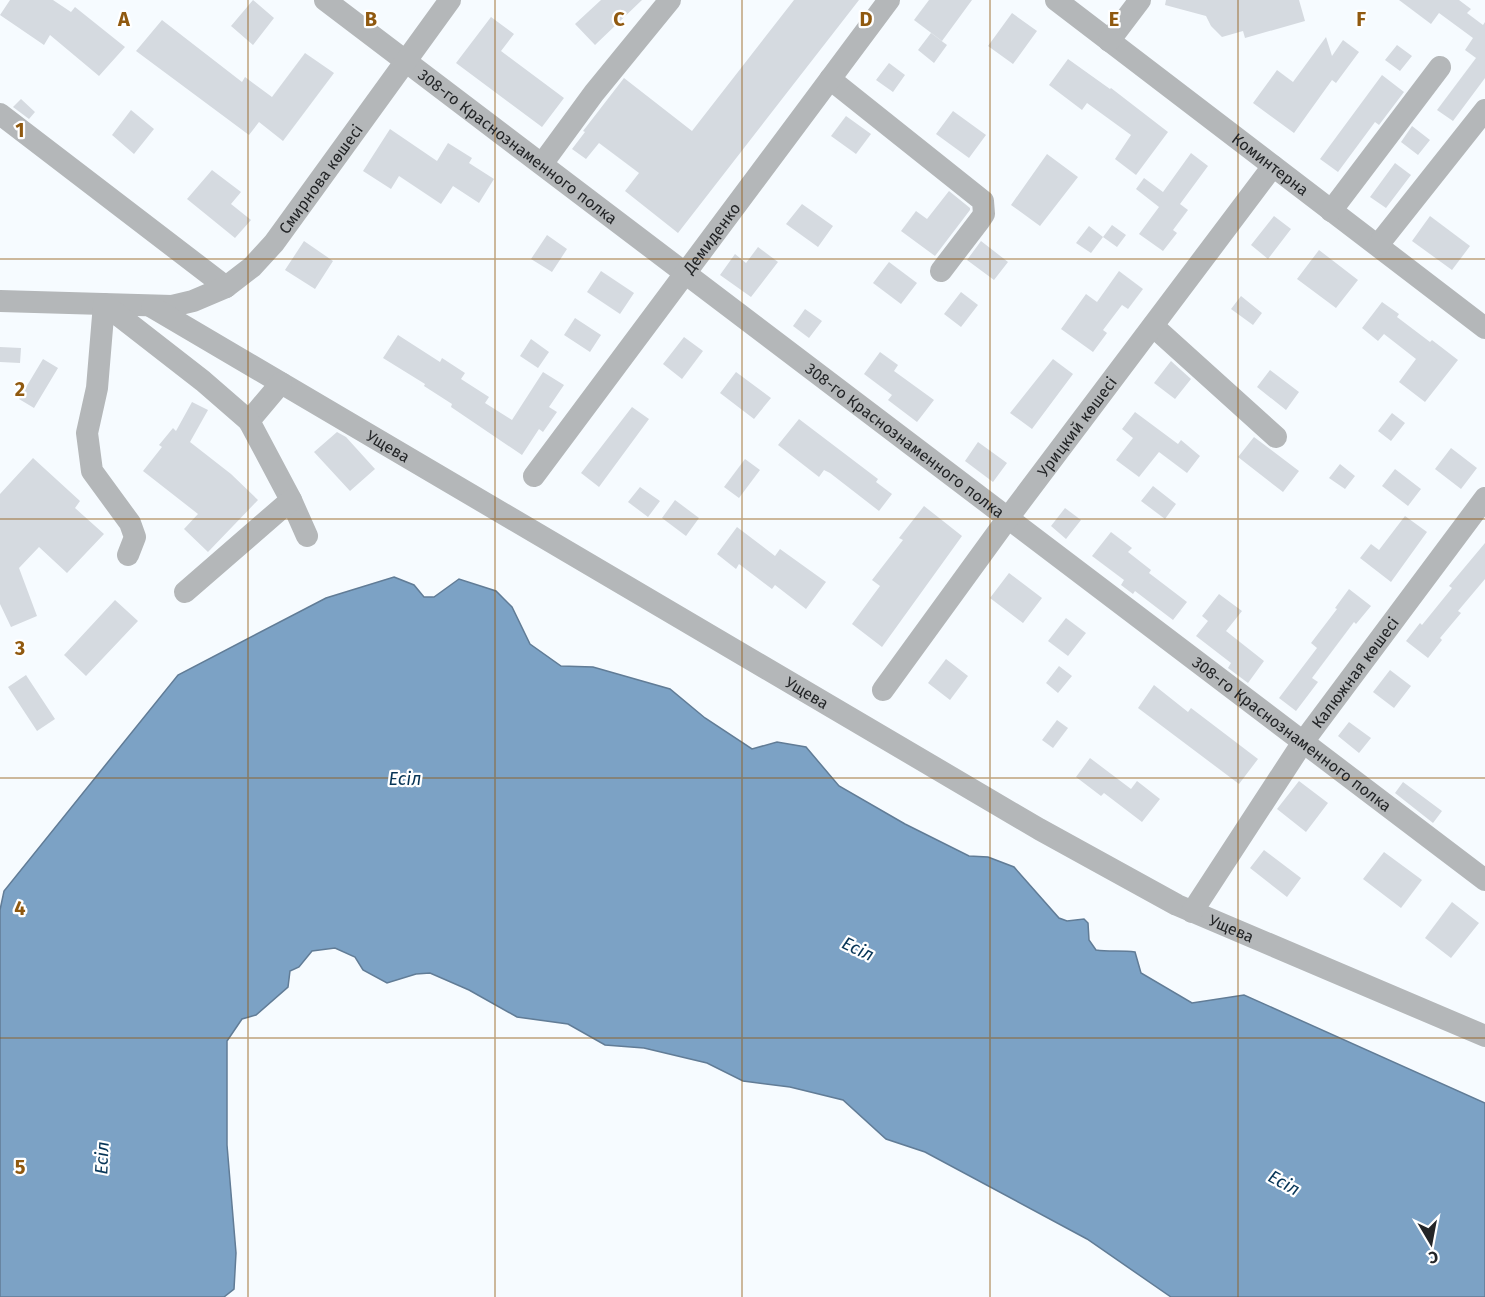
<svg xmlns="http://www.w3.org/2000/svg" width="1485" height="1297" viewBox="0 0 1485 1297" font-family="'Fira Sans',sans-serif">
  <rect width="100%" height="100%" fill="#f6fbff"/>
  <path fill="#7ca2c5" stroke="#617c96" stroke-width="1.5" d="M394,577L414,585L424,597H434L459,579L496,591L512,607L530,644L561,666L593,667L670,689L705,718L752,749L777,742L806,747L839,786L905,824L969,856L988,857L1014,867L1059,918L1067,921L1084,919L1088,923L1089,940L1096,950C1109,952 1122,950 1135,952L1141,973L1192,1003L1244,995L1485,1103V1297H1171L1087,1239L925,1152L886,1139L843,1100L790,1087L743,1081L707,1063L644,1048L605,1045L568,1024L517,1017L469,990L430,973L416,974L387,983L363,970L355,957L335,948L312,951L299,967L290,971L288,987L256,1015L242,1019L227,1041V1145L236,1253L234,1289L224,1297H0V910L4,891L178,675L326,598Z"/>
  <path fill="#d5dae0" d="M10,0H53L71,12L75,7L125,47L99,76L50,35L44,45L0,15Z
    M253,0L274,18L253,45L231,26Z
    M601,0H642L595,45L575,24Z
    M794,0H859L678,233L625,191L639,173L599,143L586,159L572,149L585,132L583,131L624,78L692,131Z
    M929,0H972L942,41L914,20Z
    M1166,0H1299L1305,21L1245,38L1243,31L1222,37L1211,26L1206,16L1165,5Z
    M1399,0H1459L1471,9L1467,13L1483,25L1485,22V78L1453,121L1437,110L1476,58L1465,50L1473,38L1439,13L1431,24Z
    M1012,13L1037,31L1013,64L988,46Z
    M491,17L514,34L501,51L564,98L542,127L456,63Z
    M162,20L242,82L245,77L272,97L305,53L334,73L283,141L259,122L249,135L136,51Z
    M931,33L947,45L934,63L918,50Z
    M1326,37L1332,56L1343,40L1359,52L1336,83L1332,80L1294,133L1253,103L1277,70L1293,82Z
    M1397,45L1412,56L1400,71L1385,60Z
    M1068,59L1110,89L1111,88L1168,132L1136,175L1115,159L1131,135L1087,103L1082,110L1049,85Z
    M889,63L905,75L893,92L876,80Z
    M1382,75L1404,92L1379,125L1375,122L1338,172L1320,159Z
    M21,99L35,112L29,119L13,107Z
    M131,110L154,129L134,154L112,135Z
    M953,111L986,135L969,158L936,134Z
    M846,116L871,134L856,154L831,136Z
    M1412,126L1430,140L1418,155L1401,142Z
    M390,129L437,161L448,143L472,158L469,163L494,179L479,203L453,186L441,204L399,176L391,189L363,171Z
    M1191,153L1208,166L1180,204L1188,210L1173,230L1177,233L1163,251L1139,234L1159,207L1136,189L1144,178L1163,192Z
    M1047,154L1078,177L1040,226L1011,205Z
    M1395,163L1411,175L1386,208L1370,197Z
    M212,170L241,192L231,204L251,220L235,238L187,199Z
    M949,191L970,208V210L935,256L901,231L916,211L927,219Z
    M802,204L833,226L818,247L786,224Z
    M1274,216L1291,229L1268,259L1251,245Z
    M1430,216L1470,246L1452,270L1412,241Z
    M1112,225L1126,235L1117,247L1103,237Z
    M1089,226L1103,237L1091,253L1076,243Z
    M547,235L567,249L552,272L531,259Z
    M304,241L333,261L315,289L285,270Z
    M981,241L1008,262L994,280L967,260Z
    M758,247L778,262L751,297L720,275L735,254L746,263Z
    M1319,250L1358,280L1336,308L1297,279Z
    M889,262L917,283L901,304L873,283Z
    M601,271L634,293L620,314L587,292Z
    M1119,271L1143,289L1128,309L1122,305L1103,330L1107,333L1093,352L1061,329L1086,294L1097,302Z
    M961,292L978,305L961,327L944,314Z
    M1241,296L1262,313L1253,325L1231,309Z
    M1382,302L1399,314L1397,317L1430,342L1432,340L1458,360L1425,402L1399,382L1416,359L1384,334L1378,341L1362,328Z
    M805,309L822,321L809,338L793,326Z
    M575,318L601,335L590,352L564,335Z
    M398,335L440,362L442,358L465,373L461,379L489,397L485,403L512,420L543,372L564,385L549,407L557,412L543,432L539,429L522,455L451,407L452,404L424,386L425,384L383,358Z
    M684,337L703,351L682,379L663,364Z
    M531,339L549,352L538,368L520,356Z
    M0,347L21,348L20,363L0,362Z
    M880,352L898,365L894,371L934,400L917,422L888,400L892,395L864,374Z
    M43,359L58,368L34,408L19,399Z
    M1053,359L1073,374L1032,429L1010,413Z
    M1171,361L1191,379L1175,399L1154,383Z
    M1270,370L1299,392L1286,410L1257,387Z
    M736,372L771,398L754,419L720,393Z
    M192,402L208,410L190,442L231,474L258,500L208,552L184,529L198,514L143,471L162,447L159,445L173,428L176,431Z
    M632,407L649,419L599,487L581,473Z
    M1135,412L1178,444L1181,440L1200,456L1187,473L1159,452L1139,477L1116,460L1133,438L1122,429Z
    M1392,413L1405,423L1391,441L1378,431Z
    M799,419L878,479L876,482L892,494L879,511L830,473L824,470L819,477L778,445Z
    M337,432L346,437L375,469L350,491L314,452Z
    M1254,437L1299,471L1283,492L1238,457Z
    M978,442L1007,463L993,482L965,461Z
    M1451,448L1477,468L1461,489L1435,469Z
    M33,458L80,501L75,508L104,534L67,573L39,547L19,568L37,616L11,627L0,604V494Z
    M745,459L760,470L739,498L724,487Z
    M1340,464L1355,476L1345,489L1329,478Z
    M1395,469L1421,489L1408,506L1382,486Z
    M1153,486L1176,504L1165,519L1141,501Z
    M640,487L660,501L648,517L628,502Z
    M675,500L699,518L686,536L662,518Z
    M924,506L962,536L882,647L852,624L880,586L872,580L903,540L899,538Z
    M1065,508L1081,520L1066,539L1051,526Z
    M1405,516L1427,532L1391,582L1360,558L1371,544L1379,550Z
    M737,527L775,556L780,549L826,582L806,609L775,585L772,589L739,564L736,569L717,554Z
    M1111,532L1132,548L1128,552L1151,570L1149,573L1187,602L1173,620L1135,591L1133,594L1121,585L1124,580L1092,556Z
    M1485,543V579L1458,611L1461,613L1440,638L1442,640L1428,658L1406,641L1420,623L1422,625L1452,588L1449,586Z
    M1009,573L1042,598L1023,623L990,598Z
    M1349,589L1371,606L1356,624L1354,622L1312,678L1318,682L1296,711L1279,698L1317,648L1311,643L1337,609L1335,608Z
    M1219,594L1242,611L1226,631L1264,661L1248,683L1228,668L1231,663L1196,636L1208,621L1202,616Z
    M115,600L138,621L86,676L64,655Z
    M1066,618L1086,633L1068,656L1048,641Z
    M946,659L968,676L950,700L928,683Z
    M1059,666L1072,676L1058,693L1046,683Z
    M1390,670L1411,686L1394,708L1373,692Z
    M26,675L55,719L37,731L8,687Z
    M1154,685L1188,712L1191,708L1258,759L1239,784L1138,708Z
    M1057,720L1068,728L1053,748L1042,740Z
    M1349,722L1371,738L1359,753L1338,736Z
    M1090,758L1131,789L1137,781L1160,799L1142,822L1104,793L1101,796L1076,777Z
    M1299,781L1328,803L1306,832L1277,809Z
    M1403,782L1442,811L1433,823L1395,793Z
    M1264,850L1301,878L1287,897L1250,868Z
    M1384,852L1422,880L1401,908L1363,879Z
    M1452,902L1479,923L1451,958L1425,938Z"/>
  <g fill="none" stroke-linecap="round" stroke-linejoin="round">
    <g stroke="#b4b7b9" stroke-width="22">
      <path id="s1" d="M325,0L1485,880"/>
      <path id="s2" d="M1056,0L1485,328"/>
      <path d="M1109,41L1140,0"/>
      <path d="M830,79L983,201L984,214L980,220L941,271"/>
      <path d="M0,114L226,287"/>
      <path d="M542,164L594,93L670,0"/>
      <path d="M1331,211L1440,67"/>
      <path d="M1378,245L1485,110"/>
      <path id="s3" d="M0,301L172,306L193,301L226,287L252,267L274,243L450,0"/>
      <path id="s4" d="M152,307L1039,829L1177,905L1485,1036"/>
      <path d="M1153,326L1276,437"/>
      <path d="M249,421L281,383"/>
      <path id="s5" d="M534,476L889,0"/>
      <path d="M128,555L135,537L130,523L92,471L87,433L97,388L104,304L203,381L249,421L291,500L307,536"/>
      <path d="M185,592L291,500"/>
      <path id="s6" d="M883,690L1008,518L1273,166"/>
      <path id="s7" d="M1192,912L1303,742L1485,498"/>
    </g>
  </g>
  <path fill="none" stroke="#90590f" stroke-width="1.5" stroke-opacity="0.55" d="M248,0V1297M495,0V1297M742,0V1297M990,0V1297M1238,0V1297M0,259H1485M0,519H1485M0,778H1485M0,1038H1485"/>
  <g text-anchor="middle" stroke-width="4.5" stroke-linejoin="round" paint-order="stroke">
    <g font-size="16" fill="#232527" stroke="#fff">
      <text dy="6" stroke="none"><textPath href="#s1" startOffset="242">308-го Краснознаменного полка</textPath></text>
      <text dy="6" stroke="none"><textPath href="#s2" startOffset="270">Коминтерна</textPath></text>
      <text dy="6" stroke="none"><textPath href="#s3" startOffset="374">Смирнова көшесі</textPath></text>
      <text dy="6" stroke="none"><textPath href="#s5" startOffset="297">Демиденко</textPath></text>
      <text dy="6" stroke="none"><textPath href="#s6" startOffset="327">Урицкий көшесі</textPath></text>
      <text dy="6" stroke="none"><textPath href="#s1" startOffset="728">308-го Краснознаменного полка</textPath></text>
      <text dy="6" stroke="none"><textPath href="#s4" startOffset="274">Ущева</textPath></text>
      <text dy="6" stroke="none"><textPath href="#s7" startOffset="290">Калюжная көшесі</textPath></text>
      <text dy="6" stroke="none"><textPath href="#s4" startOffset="760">Ущева</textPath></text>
      <text dy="6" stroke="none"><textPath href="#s1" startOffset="1214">308-го Краснознаменного полка</textPath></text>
      <text dy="6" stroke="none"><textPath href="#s4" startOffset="1246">Ущева</textPath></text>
    </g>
    <g font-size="18" font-style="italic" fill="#073557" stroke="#fff">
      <text x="405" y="785">Есіл</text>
      <text transform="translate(858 949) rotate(26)" y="6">Есіл</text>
      <text transform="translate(102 1158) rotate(-87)" y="6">Есіл</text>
      <text transform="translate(1284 1183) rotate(29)" y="6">Есіл</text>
    </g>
  </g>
  <g font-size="20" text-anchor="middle" font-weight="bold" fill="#90590f" stroke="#fff" stroke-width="4.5" stroke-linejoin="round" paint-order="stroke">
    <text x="124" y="26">A</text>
    <text x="371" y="26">B</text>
    <text x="619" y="26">C</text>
    <text x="866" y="26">D</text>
    <text x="1114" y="26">E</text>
    <text x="1361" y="26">F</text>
    <text x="20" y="137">1</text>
    <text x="20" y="396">2</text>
    <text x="20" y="655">3</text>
    <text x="20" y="915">4</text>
    <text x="20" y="1174">5</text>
  </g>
  <g transform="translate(1431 1243) rotate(170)" stroke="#ffffff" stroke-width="4.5" paint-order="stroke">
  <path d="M0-4.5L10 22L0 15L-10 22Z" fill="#232527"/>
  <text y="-9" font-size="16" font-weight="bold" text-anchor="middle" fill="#232527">С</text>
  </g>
</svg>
